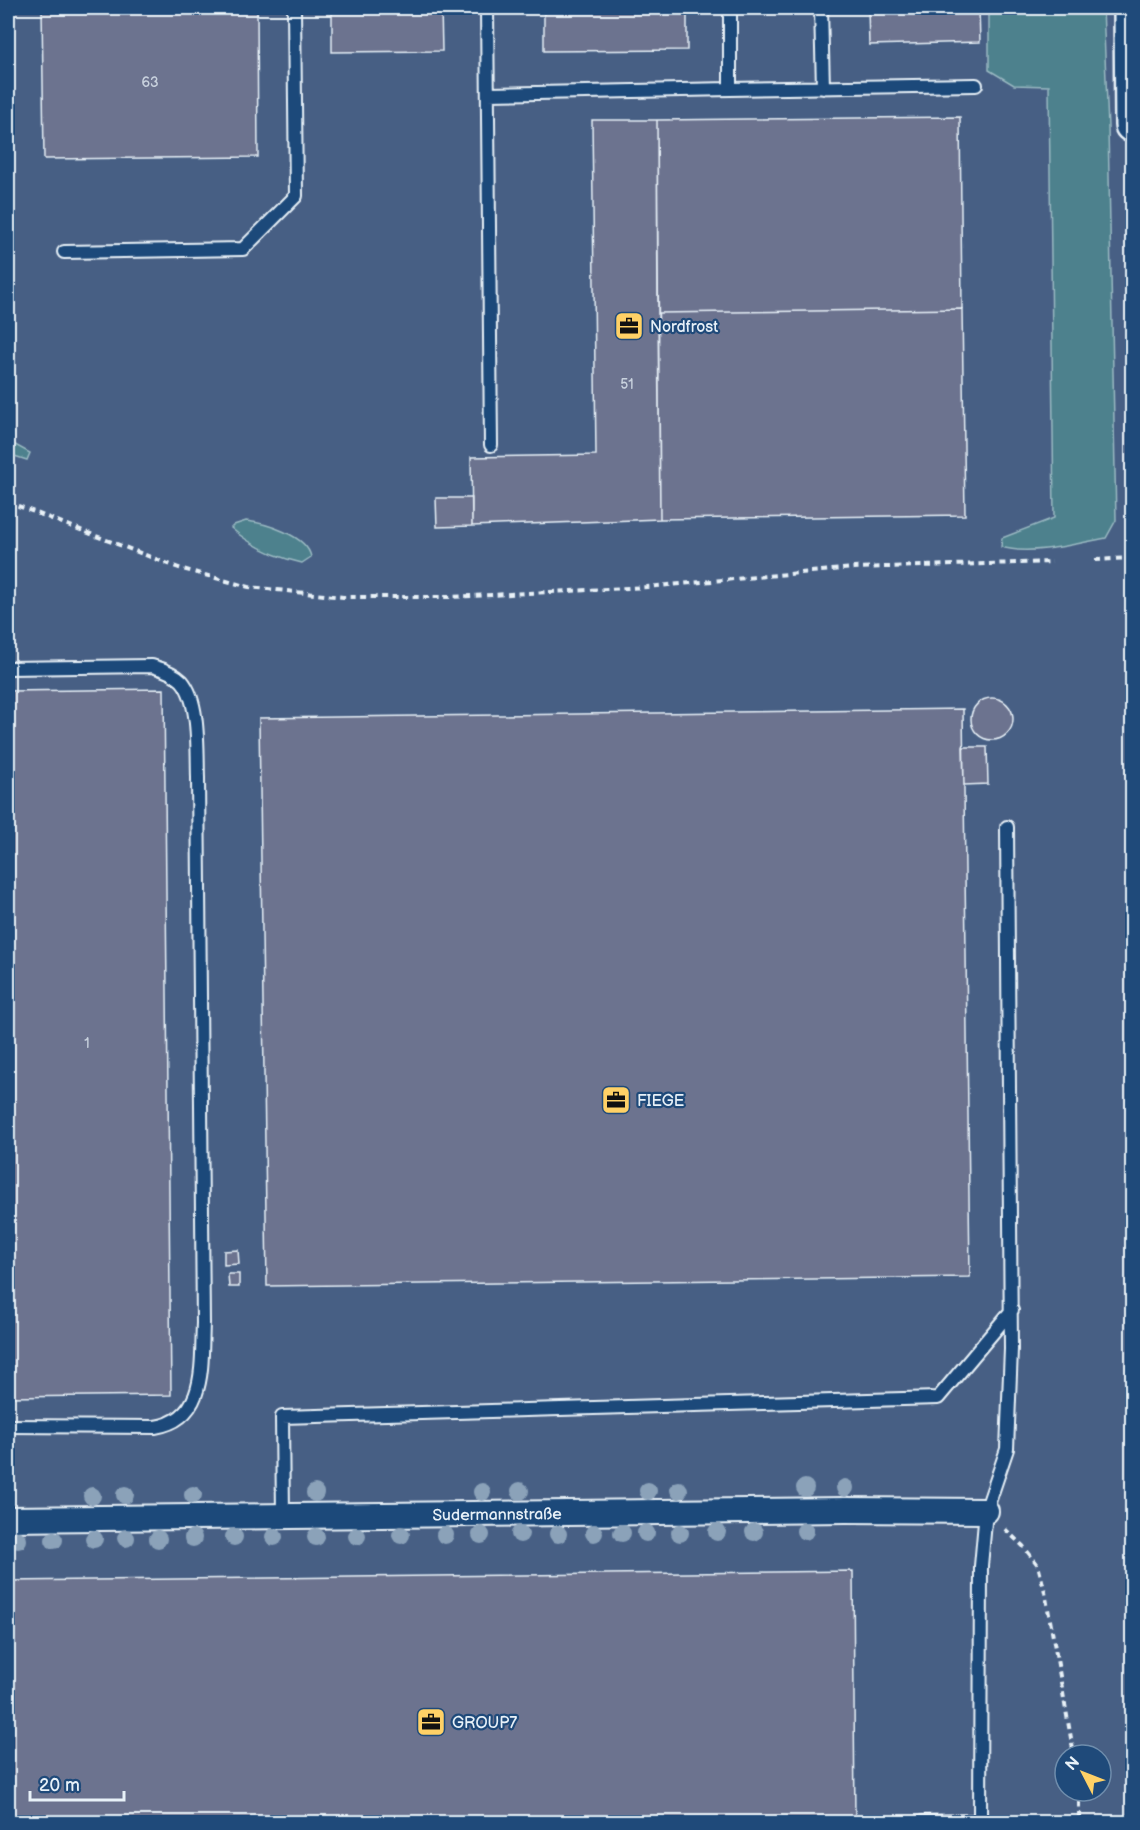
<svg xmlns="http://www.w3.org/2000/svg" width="1140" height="1830" viewBox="0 0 1140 1830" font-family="'Balsamiq Sans',sans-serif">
  <rect width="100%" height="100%" fill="#365680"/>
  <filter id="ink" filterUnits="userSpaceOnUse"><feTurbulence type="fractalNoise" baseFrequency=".0167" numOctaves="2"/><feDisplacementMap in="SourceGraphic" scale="12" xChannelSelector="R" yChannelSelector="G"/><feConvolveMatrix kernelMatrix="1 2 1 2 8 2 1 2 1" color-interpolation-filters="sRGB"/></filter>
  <g filter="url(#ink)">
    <path fill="#465f84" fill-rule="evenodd" d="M8,8H1132V1822H8ZM1065,1755H1101V1791H1065Z"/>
    <path fill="#4d818d" stroke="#9ab9c2" stroke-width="1.5" d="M989,8H1103L1108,127L1116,520L1106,538C1076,544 1030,556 1001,547L1002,538L1054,518L1049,86L1014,85L989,70Z
      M8,441L30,453L27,460L8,454Z
      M246,521C264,523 307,535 311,557L302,563C275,557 253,547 231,528L234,525Z"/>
    <path fill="#6c738f" stroke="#e8f1f8" stroke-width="1.5" d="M42,8H257L258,157L44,159Z
      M332,8H441L442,51L332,52Z
      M544,8H687V50L544,51Z
      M868,8H979L980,42L869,45Z
      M960,117L962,309L658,313L657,120Z
      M592,120H657L660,519L472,526L471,457L596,455Z
      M962,309L965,515L660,519L658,313Z
      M436,498H472V526L437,527Z
      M164,689L171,1395L8,1397V691Z
      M971 719a21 21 0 1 1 42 0a21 21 0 1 1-42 0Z
      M963,709L970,1277L267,1286L259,718Z
      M963,747H987L988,784L964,785Z
      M238,1250L239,1264L224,1265V1251Z
      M228,1274H239V1287H229Z
      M853,1571L855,1822H8V1581Z"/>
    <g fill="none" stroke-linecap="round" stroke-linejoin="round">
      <g stroke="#e8f1f8" stroke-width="16">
        <path id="service" d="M487,8L491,445
          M821,8L823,88
          M730,89L976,85
          M488,94L730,89V8
          M64,252L243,249L296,196L294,8
          M8,668L152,666C163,669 174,673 182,681C200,702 197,751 198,778L203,1323C201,1365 207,1419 155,1427L8,1426
          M283,1516L282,1417L938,1398L1012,1310
          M922,1822L980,1821
          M980,1822L981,1566L986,1511L1007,1449L1011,1349L1007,827"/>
      </g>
      <g stroke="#e8f1f8" stroke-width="28">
        <g id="minor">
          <path id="s1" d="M8,1519L846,1510L986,1511"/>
        </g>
      </g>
      <g stroke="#e8f1f8" stroke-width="38">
        <path id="secondary" d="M1131,8L1132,125"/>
      </g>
      <path stroke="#e8f1f8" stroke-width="4" stroke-dasharray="6 4.5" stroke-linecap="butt" d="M8,502L179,568L249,587L343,597H451L647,587L854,568L1052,562
        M1095,560L1132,558
        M1005,1529L1023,1546L1038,1565L1045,1592L1074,1755
        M1079,1791V1822"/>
      <use href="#service" stroke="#1f4a7a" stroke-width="12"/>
      <use href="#minor" stroke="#1f4a7a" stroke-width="24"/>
      <use href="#secondary" stroke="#1f4a7a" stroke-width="33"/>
    </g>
    <g fill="#8ba2b9">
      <circle cx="805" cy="1488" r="9"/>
      <circle cx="845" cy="1488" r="9"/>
      <circle cx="679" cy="1490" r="9"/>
      <circle cx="520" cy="1491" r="9"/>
      <circle cx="648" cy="1491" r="9"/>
      <circle cx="482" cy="1492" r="9"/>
      <circle cx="315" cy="1493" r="9"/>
      <circle cx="125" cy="1495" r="9"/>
      <circle cx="193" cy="1495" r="9"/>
      <circle cx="92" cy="1496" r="9"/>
      <circle cx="805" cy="1531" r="9"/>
      <circle cx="717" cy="1532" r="9"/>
      <circle cx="754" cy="1532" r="9"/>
      <circle cx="594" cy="1533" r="9"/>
      <circle cx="622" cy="1533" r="9"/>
      <circle cx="646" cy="1533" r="9"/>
      <circle cx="680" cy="1533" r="9"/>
      <circle cx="520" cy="1534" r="9"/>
      <circle cx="558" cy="1534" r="9"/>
      <circle cx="401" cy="1535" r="9"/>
      <circle cx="445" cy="1535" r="9"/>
      <circle cx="481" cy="1535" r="9"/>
      <circle cx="357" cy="1536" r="9"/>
      <circle cx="234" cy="1537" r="9"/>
      <circle cx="274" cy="1537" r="9"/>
      <circle cx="316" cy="1537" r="9"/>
      <circle cx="126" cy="1538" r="9"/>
      <circle cx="193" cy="1538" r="9"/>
      <circle cx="94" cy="1539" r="9"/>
      <circle cx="158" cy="1539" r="9"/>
      <circle cx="18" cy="1540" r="9"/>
      <circle cx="54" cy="1540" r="9"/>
    </g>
  </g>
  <defs>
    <g id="office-square" transform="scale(1.5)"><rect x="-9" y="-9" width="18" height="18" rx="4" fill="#ffd166" stroke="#1f4a7a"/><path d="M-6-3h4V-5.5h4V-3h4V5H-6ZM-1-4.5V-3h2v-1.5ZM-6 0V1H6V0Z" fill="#111"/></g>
  </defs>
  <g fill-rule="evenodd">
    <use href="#office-square" x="629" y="326"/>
    <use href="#office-square" x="616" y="1100"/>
    <use href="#office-square" x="431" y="1722"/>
  </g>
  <g text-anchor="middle" stroke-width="4.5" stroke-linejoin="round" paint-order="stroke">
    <g font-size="14" fill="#c9d2de">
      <text x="150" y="87">63</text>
      <text x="627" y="389">51</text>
      <text x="87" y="1048">1</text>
    </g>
    <g font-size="16" fill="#e8f1f8" stroke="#1f4a7a" text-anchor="start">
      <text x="650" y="332">Nordfrost</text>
      <text x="637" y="1106">FIEGE</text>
      <text x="452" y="1728">GROUP7</text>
    </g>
    <g font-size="16" fill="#e8f1f8" stroke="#1f4a7a">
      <text dy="6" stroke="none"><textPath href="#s1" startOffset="489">Sudermannstraße</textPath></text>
    </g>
  </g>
  <rect width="1140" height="1830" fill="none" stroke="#1f4a7a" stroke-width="30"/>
  <rect x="15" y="15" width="1110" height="1800" fill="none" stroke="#e8f1f8" stroke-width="2" filter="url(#ink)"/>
  <g transform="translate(1083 1773) rotate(312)"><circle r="28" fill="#1f4a7a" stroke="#6f8dac" stroke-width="1.5"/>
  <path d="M0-4.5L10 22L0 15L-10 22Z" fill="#ffd166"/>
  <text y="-9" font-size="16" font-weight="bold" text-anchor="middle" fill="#e8f1f8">N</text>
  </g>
  <path d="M30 1791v9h94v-9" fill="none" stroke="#e8f1f8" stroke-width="3"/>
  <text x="39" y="1791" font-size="18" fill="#e8f1f8" stroke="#1f4a7a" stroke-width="4.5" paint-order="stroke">20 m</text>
</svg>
